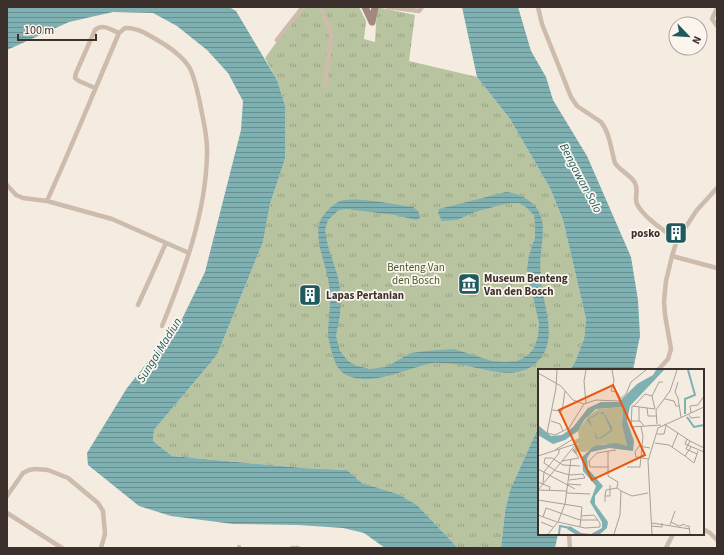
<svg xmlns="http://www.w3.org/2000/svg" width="724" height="555" viewBox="0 0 724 555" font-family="'Source Sans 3',sans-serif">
  <defs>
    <pattern id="grass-tufts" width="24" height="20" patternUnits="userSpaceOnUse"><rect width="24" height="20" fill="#b8c4a0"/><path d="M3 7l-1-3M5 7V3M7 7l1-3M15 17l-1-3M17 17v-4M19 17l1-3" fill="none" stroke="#97a083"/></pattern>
    <pattern id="water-rules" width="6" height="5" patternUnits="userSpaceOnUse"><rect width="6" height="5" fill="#7fb0b2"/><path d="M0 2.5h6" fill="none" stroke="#699091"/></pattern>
  </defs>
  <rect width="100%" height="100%" fill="#f4ebe1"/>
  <path fill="url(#grass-tufts)" d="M300,7H359L366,21L364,39L375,42L377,7L415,15L409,61L477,77L510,119L550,188L563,220L586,319L584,339L575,362L570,370H539V426L510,490L505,511L501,548H458L417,505L398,494L362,483L347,470L303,468L172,456L153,441L154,430L217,355L263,242L270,204L285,159V105L277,80L265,58L296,15Z"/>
  <path fill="url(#water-rules)" d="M7,7H229L236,11L277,80L285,105V159L270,204L263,242L217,355L154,430L153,441L172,456L303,468L347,470L362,483L398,494L417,505L458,548H385L364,533L343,528L298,525L233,524L171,516L139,506L88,465L87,453L127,388L182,319L205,272L241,130L243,101L228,73L207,50L177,26L153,13L113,12L69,22L7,50Z
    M462,7H518L531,51L546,77L553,100L587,156L631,257L638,300L640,336L633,370H570L575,362L584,339L586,319L563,220L550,188L510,119L477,77Z
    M506,192C522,194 538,203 542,220C544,230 542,243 541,253C540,261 540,269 541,276C541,304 562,341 535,364C516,379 493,371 472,367C461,364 450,363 439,363C431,362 422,366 414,368C398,373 382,379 366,379C357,379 345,377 339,369C334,363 329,343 328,335C328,318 332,302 329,285C327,266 315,244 319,224C321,216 331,206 338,202C350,195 397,205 413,207C417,210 420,212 420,218L416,220L395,215L346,209L339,210L328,220L325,230L328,246L338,277L341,296L340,315L336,336L340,351L348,361L357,366L370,369L386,367L411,353L426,351L454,349L492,361L505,362L517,361L523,358L529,354L534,348L538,336L539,323L527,270L529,255L535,238V224L534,215L527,208L519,203H508L475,212L457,220L442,221L438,213L439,209Z
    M539,426V534H558L555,548H501L505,511L510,490Z"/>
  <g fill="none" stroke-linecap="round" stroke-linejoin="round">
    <path stroke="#cdbbac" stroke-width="4.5" d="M320,7L329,26L331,36L325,86
      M388,7L419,11L422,7
      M538,7L542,24L571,97L577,106L601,122C610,133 611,150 615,163C620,171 631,175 635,183C639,190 634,198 637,204C644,218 665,231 677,240
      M717,8L712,19L717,26
      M277,40L303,7
      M95,88L79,81L75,78L76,73L95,30C103,23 111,30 119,33
      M7,185L16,195L23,198L47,201L112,219L189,253
      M47,201C72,146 95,89 119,33L125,28C139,27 153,38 164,44C193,63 193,72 200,103C203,120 208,137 207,154C206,213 184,272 162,326
      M672,256L717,268
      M138,305L166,243
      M658,370L668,359L671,349L665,315L664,301L666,281L672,256L677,240L697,210L717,188
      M7,496L23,473L29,470L35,469L48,470L68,478L98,503L103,511L105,534L101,548
      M7,513L62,548
      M703,529L710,533L717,540
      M569,534L570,548
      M239,548V547
      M292,548H298
      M666,548L673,534"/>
    <path stroke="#a18a7d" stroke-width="7" d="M365,7L372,22
      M372,22L375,7"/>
  </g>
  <defs>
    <g id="building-square" transform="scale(1.15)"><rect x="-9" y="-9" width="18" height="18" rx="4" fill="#1f5a5e" stroke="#fbf5ee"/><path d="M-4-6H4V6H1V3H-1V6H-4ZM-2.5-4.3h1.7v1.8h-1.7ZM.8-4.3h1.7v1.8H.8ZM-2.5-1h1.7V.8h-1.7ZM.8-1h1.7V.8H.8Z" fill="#fff"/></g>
    <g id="museum-square" transform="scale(1.15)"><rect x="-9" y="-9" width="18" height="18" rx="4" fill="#1f5a5e" stroke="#fbf5ee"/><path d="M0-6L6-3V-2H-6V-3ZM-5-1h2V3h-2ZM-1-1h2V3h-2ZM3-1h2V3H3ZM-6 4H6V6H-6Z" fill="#fff"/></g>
  </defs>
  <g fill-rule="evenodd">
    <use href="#building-square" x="676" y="233"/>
    <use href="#museum-square" x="469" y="284"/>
    <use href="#building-square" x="310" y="295"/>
  </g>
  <g text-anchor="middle" stroke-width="3.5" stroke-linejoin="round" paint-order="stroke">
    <g font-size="11" font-weight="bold" fill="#3b302b" stroke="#fbf5ee" text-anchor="start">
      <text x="660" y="237" text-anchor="end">posko</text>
      <text x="484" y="282">Museum Benteng<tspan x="484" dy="13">Van den Bosch</tspan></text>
      <text x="326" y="299">Lapas Pertanian</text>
    </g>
    <g font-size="11" fill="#4a5a2e" stroke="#fbf5ee">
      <text x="416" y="271">Benteng Van<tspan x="416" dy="13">den Bosch</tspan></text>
    </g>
    <g font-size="12" font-style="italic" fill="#1f5a5e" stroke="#fbf5ee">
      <text transform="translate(581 178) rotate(62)" y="4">Bengawan Solo</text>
      <text transform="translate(159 350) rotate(-58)" y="4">Sungai Madiun</text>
    </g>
  </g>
  <g transform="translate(538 369)">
    <rect width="166" height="166" fill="#f4ebe1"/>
    <path d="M85,38L84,57L89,77L65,75L47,83L39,82V86L34,82L41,74L37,75V71L41,69L40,62L50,47L60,40Z" fill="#b8c4a0"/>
    <path d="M118,1H126L92,37L89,52L96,72L95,82L71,79L53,83L49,89L50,100L65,117L57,127V135L70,153L69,159L62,165H37L29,160L32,157L43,164L53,165L64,159V153L52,133L58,117L45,102L44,88L56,77L78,74L89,77L84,57L85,38L58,40L47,50L40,62L27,71L15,75L0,66V56L13,67L24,66L35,58L50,39L63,33H81L99,15L115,6ZM65,43L74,58V62L62,70H59L58,69L56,61L60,70L73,61L66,46L62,44L51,50L55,59L49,51L51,49L60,44Z" fill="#7fb0b2"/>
    <path fill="none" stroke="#7fb0b2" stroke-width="2" d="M147,45V30L157,26L150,1M149,48L156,58L166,56M21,165L22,157L32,159"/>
    <path fill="none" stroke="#aaa098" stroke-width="1" d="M19,1L18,19L9,64L17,66L31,59L46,35M48,1L46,12L48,35M74,1L76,12L73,22L79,23L83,30M0,4L23,17L35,31L46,35L58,31L80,32L88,25L93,13L108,1M140,13L137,23L140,29L143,48M127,30L136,32L138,37H141M96,37L107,25L114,27M109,39L110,47H119M117,40L94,37L93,58L123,56M117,40L114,27L121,13H125M14,41L24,42L27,22M153,44L152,37L160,36L166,27M151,46L153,49L162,48M13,52L22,55L25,62M93,52H102L106,57M101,52V38M119,55L118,41L132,22L139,1M126,55L152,72M119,65H126L128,57M149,70L147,75L166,83M117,74L131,76L147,87L153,78M150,76L152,72L166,79M150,76L148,80L159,85M134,78L140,64M17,81L35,70L37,75M70,82V107L80,113L79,119L83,122L82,146L76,165M0,87L37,75M147,87L156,94L160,82M110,90L98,88L97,83L101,77L112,79M24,92L41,89L35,80M71,98H52L51,92L59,84L78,81M89,98H102L105,67L103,58M0,100L37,120M31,111L47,109L45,105L32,106L18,102L6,94L7,89H14L25,96L42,97M0,113L12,118L11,122M5,114L6,103L21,84V80M30,115L43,116M0,121L39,74M0,121L29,122M83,122L94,127L110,124M29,124L52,125M67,127L68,121L79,119M0,131L44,138L42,158M67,133V127H72V116M0,146L19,153M5,148L8,139L42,151H60M3,153L15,158M20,153L47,159L62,158V154L56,146L43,147M133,153L141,157L147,155M114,154L152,160M132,156L137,142M113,157L124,158V154M147,157H151L152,165M10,165L20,153L27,135L33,90M114,165L110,92L120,59L166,38"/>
    <path fill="#e8590c" fill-opacity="0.15" stroke="#e8590c" stroke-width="2" d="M75,16L107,86L54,111L21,41Z"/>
    <rect width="166" height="166" fill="none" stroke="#3b302b" stroke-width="2"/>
  </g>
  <rect width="724" height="555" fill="none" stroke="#3b302b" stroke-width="16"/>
  <g transform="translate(688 36) rotate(115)"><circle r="19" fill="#fbf5ee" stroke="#aea6a0"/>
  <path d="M0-3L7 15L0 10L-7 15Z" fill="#1f5a5e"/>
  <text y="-6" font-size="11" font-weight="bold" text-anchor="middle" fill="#3b302b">N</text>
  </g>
  <path d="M18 34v6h78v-6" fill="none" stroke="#3b302b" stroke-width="2"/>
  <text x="24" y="34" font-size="12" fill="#3b302b" stroke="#fbf5ee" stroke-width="3" paint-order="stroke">100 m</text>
</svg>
